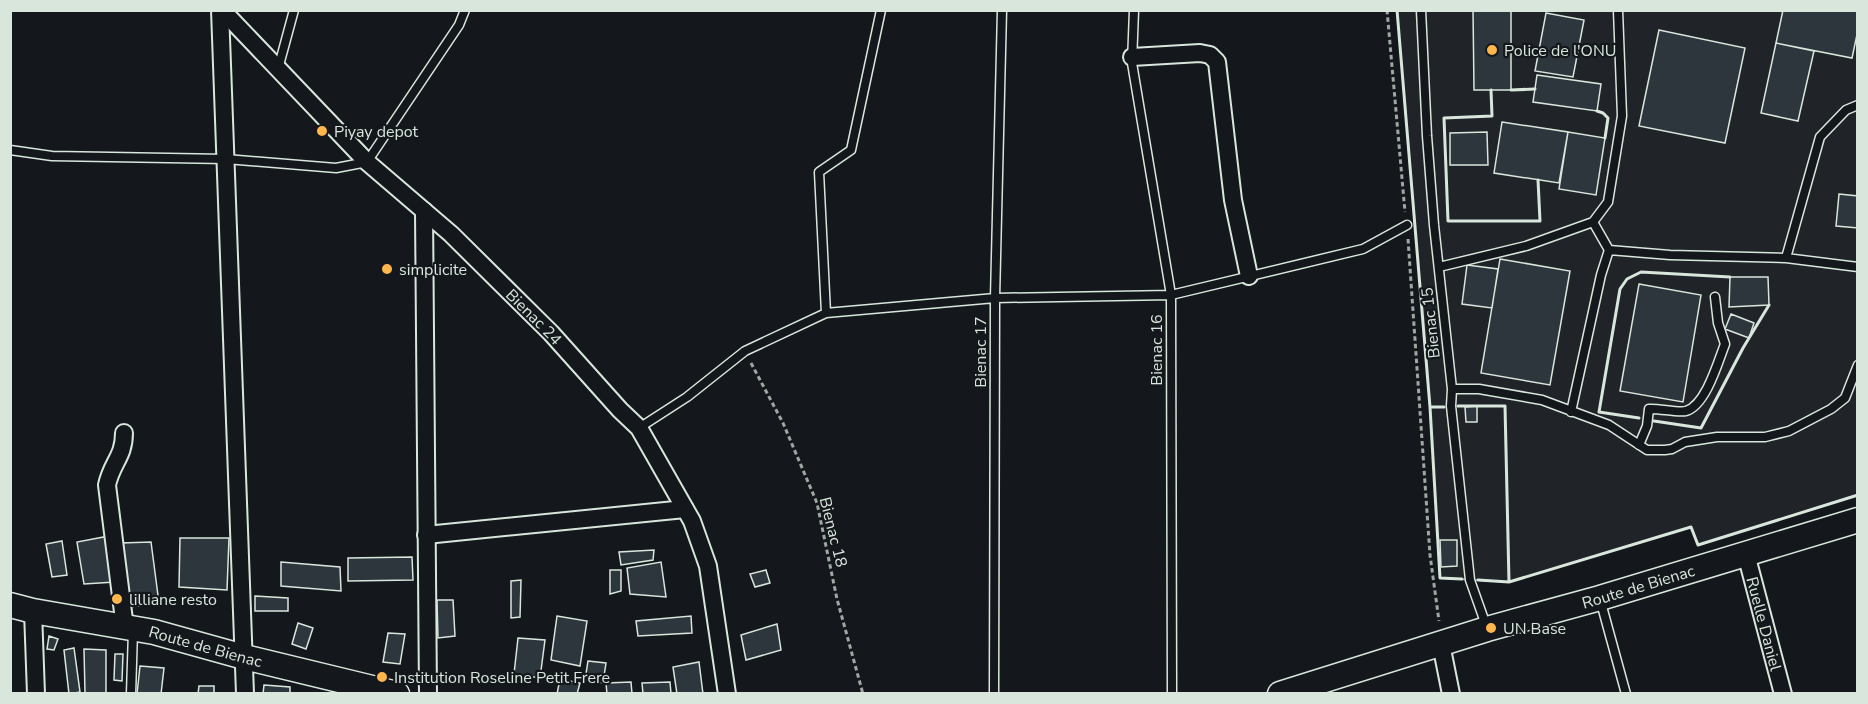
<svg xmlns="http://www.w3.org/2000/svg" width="1868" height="704" viewBox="0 0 1868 704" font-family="'Nunito Sans',sans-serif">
  <rect width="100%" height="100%" fill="#14181c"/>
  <path fill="#202428" stroke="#939e99" stroke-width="1.5" d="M1397,11H1857V495L1698,545L1691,527L1509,582L1440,578L1430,407Z"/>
  <path fill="#2c363c" stroke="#d8e6dc" stroke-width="1.5" d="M1473,10H1511V90H1474Z
    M1783,10H1858V30L1852,58L1776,43Z
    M1546,13L1584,20L1573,77L1535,71Z
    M1659,30L1745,48L1725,143L1639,126Z
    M1776,43L1814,51L1798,121L1761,113Z
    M1537,75L1601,84L1597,111L1533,102Z
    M1502,122L1568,132L1559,183L1494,173Z
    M1487,132L1488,165H1450V133Z
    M1568,132L1605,138L1596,195L1559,189Z
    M1839,194L1858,196V228L1836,226Z
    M1500,259L1570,271L1550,385L1481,373Z
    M1467,265L1498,269L1492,308L1462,304Z
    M1730,277H1768L1769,305L1729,307Z
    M1639,284L1701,295L1683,402L1620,391Z
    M1731,314L1754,323L1749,338L1725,329Z
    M1477,406V422H1466L1465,407Z
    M109,536L115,582L84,584L77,542Z
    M180,538H229L227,590L179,587Z
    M1440,540H1457V566L1441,567Z
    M62,541L67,575L52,577L46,544Z
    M151,542L159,603L130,607L121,543Z
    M654,550L653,560L621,565L619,552Z
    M412,557L413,580L348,581V558Z
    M281,562L340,567L341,591L281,586Z
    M661,562L666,597L630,594L627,568Z
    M610,570H621V591L610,594Z
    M766,570L770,583L755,587L750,574Z
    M521,580L520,617L511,618V581Z
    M255,596L288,598V611H255Z
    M437,600H453L455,636L438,638Z
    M557,616L587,621L580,666L551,660Z
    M691,616L692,633L638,636L636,621Z
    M298,623L313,628L306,649L292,644Z
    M777,624L781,650L746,660L741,635Z
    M388,633L405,634L400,664L383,662Z
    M49,636L58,639L54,650L47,649Z
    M518,638L545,640L540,678L514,674Z
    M74,648L80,692L69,694L64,650Z
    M84,649L106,650V694L85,693Z
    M115,654H123L122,681L114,680Z
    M588,661L606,663L603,683L585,680Z
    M699,662L703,694H677L673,667Z
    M140,666L164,668L161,694H137Z
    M560,679L580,683L577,694H557Z
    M631,682L632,694H607L606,683Z
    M670,682L671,694H643L642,683Z
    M264,685L290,687V694H263Z
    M199,686H214V694H198Z"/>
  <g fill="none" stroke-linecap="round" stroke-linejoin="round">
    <g stroke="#d8e6dc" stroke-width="11">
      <path id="lane" d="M1134,10L1132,63L1171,295L1172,694
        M1421,10L1427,136L1434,225L1452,389L1451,406L1470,580L1487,628
        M278,69L294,10
        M10,150L52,156L226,159L336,168L367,162L459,25L465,10
        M1593,222L1608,202L1622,116L1618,10
        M1786,258L1820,137L1846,110L1858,105
        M1439,267L1526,246L1593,222L1609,250L1670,255L1786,258L1858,267
        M826,313L819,172L851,150L881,10
        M1452,389H1479L1542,400L1609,425L1647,450H1665L1672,449L1685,442L1717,437H1765L1789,431L1831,409L1845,398L1858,365
        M1571,412L1601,275L1609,250
        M639,428L687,397L745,351L826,313L995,298L1171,295L1363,249L1407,225
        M1639,445L1647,426L1649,409C1658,408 1678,413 1686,411C1706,405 1718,362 1725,344L1718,323L1715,297
        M1600,599L1626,694
        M131,694L133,631
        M994,694L995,298L1002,10"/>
    </g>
    <g stroke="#d8e6dc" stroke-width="20">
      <g id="street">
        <path d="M220,10L245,694"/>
        <path id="s1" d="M222,10L367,162L451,234L551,333L620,410L639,428L692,521L708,566L727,694"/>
        <path d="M1132,57L1200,53L1210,55L1217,62L1233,200L1249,276"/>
        <path d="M424,211L428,694"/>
        <path d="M124,433C124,457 112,462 107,485L125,628"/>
        <path d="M426,535L685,509"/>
        <path id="s2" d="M1746,554L1783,694"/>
        <path d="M33,611L36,694"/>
        <path d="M1441,644L1451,694"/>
      </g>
    </g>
    <g stroke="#d8e6dc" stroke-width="27">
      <g id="secondary">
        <path id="s3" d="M10,605L33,611L154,632L244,657L397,694"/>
        <path id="s4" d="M1280,694L1487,629L1600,598L1858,520"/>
      </g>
    </g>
    <path stroke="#9da8a2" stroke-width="3" stroke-dasharray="4.5 3" stroke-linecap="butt" d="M1387,10L1405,212
      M1408,239L1430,555L1439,621
      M751,363L783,423L817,503L837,599L863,694"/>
    <use href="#lane" stroke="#14181c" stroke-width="8"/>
    <use href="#street" stroke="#14181c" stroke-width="16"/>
    <use href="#secondary" stroke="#14181c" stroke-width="24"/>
    <path stroke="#d8e6dc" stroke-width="3" d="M1397,10L1430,407L1440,578L1462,579
      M1491,90L1492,116L1444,118L1448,221H1540L1538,180
      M1511,90L1535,89
      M1597,111L1603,113L1608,118L1605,138
      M1458,406H1505L1509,582
      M1430,407H1444
      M1639,418L1599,412L1620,289L1627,279L1641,272L1730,277
      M1654,421L1701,428L1743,348L1769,305
      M1478,580L1509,582L1691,527L1698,545L1858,495"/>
  </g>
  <g fill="#ffb74d" stroke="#14181c" stroke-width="2">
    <circle cx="1492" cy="50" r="6"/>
    <circle cx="322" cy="131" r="6"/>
    <circle cx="387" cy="269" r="6"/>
    <circle cx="117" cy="599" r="6"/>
    <circle cx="1491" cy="628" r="6"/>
    <circle cx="382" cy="677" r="6"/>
  </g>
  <g text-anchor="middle" stroke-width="4.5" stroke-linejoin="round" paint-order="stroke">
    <g font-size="16" fill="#d8e6dc" stroke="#14181c" text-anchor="start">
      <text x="1504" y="56">Police de l'ONU</text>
      <text x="334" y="137">Piyay depot</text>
      <text x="399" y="275">simplicite</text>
      <text x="129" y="605">lilliane resto</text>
      <text x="1503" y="634">UN Base</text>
      <text x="394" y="683">Institution Roseline Petit Frere</text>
    </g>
    <g font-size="16" fill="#d8e6dc" stroke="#14181c">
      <text dy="6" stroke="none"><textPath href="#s1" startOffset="438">Bienac 24</textPath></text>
      <text transform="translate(1430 323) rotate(-96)" y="6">Bienac 15</text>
      <text transform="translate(1156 350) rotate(-90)" y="6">Bienac 16</text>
      <text transform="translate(980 352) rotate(-90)" y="6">Bienac 17</text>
      <text transform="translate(834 532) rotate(76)" y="6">Bienac 18</text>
      <text dy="6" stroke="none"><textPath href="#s4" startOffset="374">Route de Bienac</textPath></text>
      <text dy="6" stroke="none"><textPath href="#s2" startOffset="72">Ruelle Daniel</textPath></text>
      <text dy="6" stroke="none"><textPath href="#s3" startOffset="200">Route de Bienac</textPath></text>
    </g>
  </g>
  <rect width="1868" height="704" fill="none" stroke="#d8e6dc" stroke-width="24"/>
</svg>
